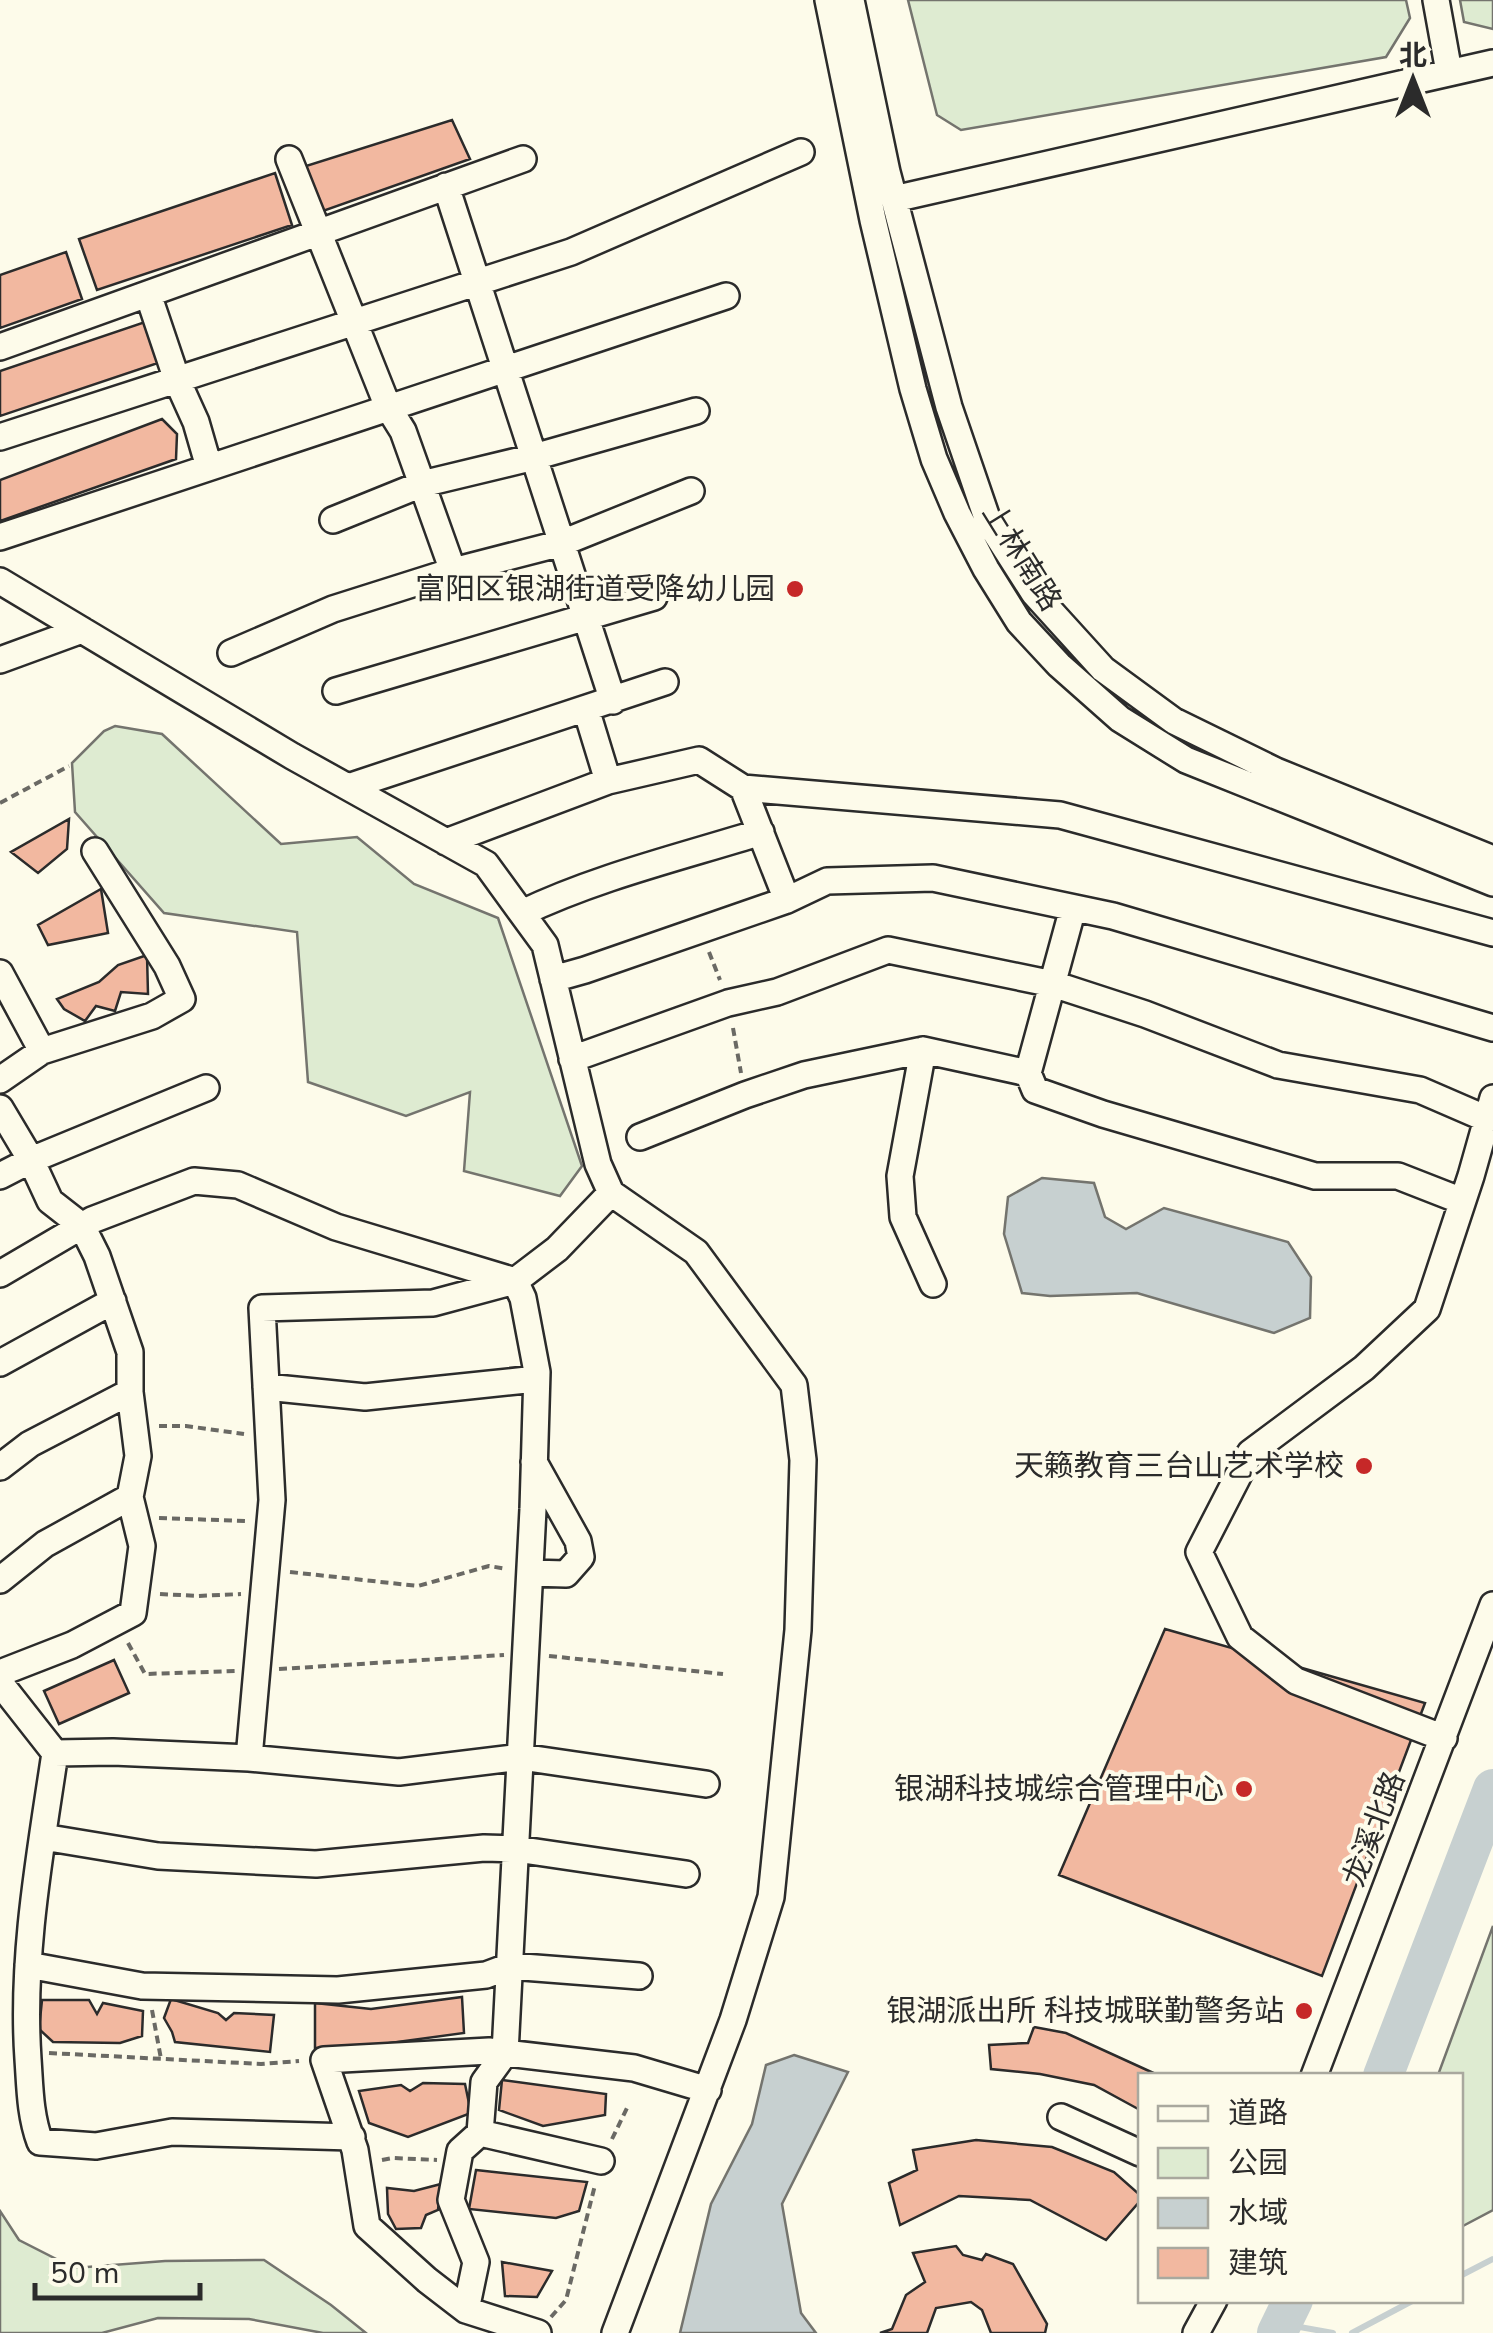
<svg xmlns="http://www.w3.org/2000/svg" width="1493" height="2333" viewBox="0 0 1493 2333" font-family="'Nunito Sans','Noto Sans SC',sans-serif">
  <rect width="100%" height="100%" fill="#fdfbea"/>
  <path fill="#deebd1" stroke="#74746e" stroke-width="2.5" d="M908,0H1406L1410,18L1386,57L961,130L937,115Z
    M1460,0H1493V29L1464,22Z
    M115,726L162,734L281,844L357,837L414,884L498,918L582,1166L560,1196L464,1171L470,1092L406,1116L308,1082L297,932L164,913L75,812L72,763L104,731Z
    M1493,1926V2210L1461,2227L1460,2076L1438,2075Z
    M0,2211L19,2240L74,2268L165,2261L264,2260L331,2305L366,2333H323L249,2319L158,2318L102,2333H0Z"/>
  <path fill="#c7d0d0" stroke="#74746e" stroke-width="2.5" d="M1042,1178L1094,1183L1105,1217L1126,1229L1164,1208L1288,1242L1311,1277L1310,1318L1274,1333L1137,1293L1050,1296L1022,1293L1004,1234L1008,1197Z
    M794,2055L848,2072L782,2204L801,2313L816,2333H680L711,2204L752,2124L766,2065Z"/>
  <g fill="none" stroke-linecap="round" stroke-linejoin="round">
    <path stroke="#c7d0d0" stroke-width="6" d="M1460,2276L1493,2259
      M1283,2324L1333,2333
      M1352,2333L1414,2300"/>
    <path stroke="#c7d0d0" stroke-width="40" d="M1383,2076L1493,1789
      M1277,2333L1293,2300"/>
  </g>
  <path fill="#f2b8a0" stroke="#2b2b2b" stroke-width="2.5" d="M452,120L470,159L323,211L306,166Z
    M275,173L292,225L97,290L79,239Z
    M66,252L82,299L0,328V275Z
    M145,322L158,363L0,416V371Z
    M162,419L177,434L176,459L0,521V480Z
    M69,819L67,849L38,873L11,852Z
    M101,889L108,933L48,945L38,925Z
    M147,955L148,994L121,992L115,1011L96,1006L85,1021L64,1009L57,999L99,982L118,965Z
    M1165,1629L1425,1703L1322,1976L1059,1875Z
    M114,1660L129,1693L59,1724L44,1691Z
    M462,1997L464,2033L353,2048H315V2003L371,2009Z
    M171,1999L218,2013L226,2020L234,2013L274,2015L270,2052L175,2042L172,2032L164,2018Z
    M42,2000H89L97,2014L103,2003L143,2011L142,2036L120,2043L53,2042L39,2029Z
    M1034,2027L1066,2033L1160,2076H1140V2110L1094,2085L1040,2074L991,2069L989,2045L1028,2043Z
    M502,2080L606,2094L605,2115L543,2126L499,2110Z
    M423,2083L465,2084L471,2113L408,2137L369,2123L359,2091L401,2085L410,2091Z
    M976,2140L1052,2147L1114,2172L1140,2195V2201L1106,2240L1030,2200L959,2196L900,2225L889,2183L917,2170L913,2150Z
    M476,2170L587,2182L579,2211L556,2218L469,2209Z
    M441,2184L438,2210L426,2215L421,2228L396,2229L388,2214L387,2188L414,2191Z
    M956,2246L963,2255L982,2260L986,2254L1013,2264L1047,2324L1045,2333H991L982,2310L971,2302L936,2308L927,2333H880L892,2329L906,2295L925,2282L913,2253Z
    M502,2262L552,2271L537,2297L505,2296Z"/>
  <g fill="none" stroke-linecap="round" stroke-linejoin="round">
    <g stroke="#2b2b2b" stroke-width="30">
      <path id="minor" d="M828,0L873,220L913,389L934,459L957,513L986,569L1019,622L1059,665L1120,719L1186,760L1493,883
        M851,0L887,172L949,407L988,521L1034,593L1103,669L1174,721L1276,771L1493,859
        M1436,0L1449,72
        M289,159L388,407L403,431L453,571
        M446,186L613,701
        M894,199L1493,63
        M148,294L177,380L196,422L209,467
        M0,347L523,159
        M0,437L571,252L801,152
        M333,520L422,484L534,457L696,411
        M0,537L726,296
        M0,581L292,756L486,864L545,945L598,1164L611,1193L696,1252L794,1385L803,1460L798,1630L771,1897L733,2020L615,2333
        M231,653L333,609L453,571L562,543L691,491
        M0,660L82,630
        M336,691L654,597
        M586,709L608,781
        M348,787L665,682
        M743,788L787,900
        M446,842L608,781L699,760L743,788L1060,815L1493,933
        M522,913C597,877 681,857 761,832
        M0,973L42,1051
        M553,979L585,970L787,900L827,881L933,878L1113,916L1493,1028
        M923,1050L900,1176L903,1217L933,1284
        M572,1059L728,1003L777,992L888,950L1053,984L1145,1014L1278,1065L1420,1090L1487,1119
        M1028,1073L1073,908
        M0,1080L42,1051L152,1016L182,999L167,966L95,851
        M0,1108L31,1160L50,1201L82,1226L97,1256L130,1352V1392L138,1456L130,1497L142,1546L133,1613L72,1645L0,1673
        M640,1137L745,1095L804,1075L923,1050L1028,1073L1035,1090L1103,1114L1315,1176H1398L1462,1201
        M0,1176L31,1160L206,1088
        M0,1274L92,1220L194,1181L238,1185L336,1227L515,1281L523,1298L537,1372L533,1509L505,2053L484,2082L480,2133L460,2151L451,2200L476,2262L466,2310
        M0,1363L113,1301
        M266,1387L365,1397L536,1379
        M0,1467L30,1444L130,1392
        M530,1573L566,1574L581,1557L578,1541L534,1462
        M0,1580L45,1544L130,1497
        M0,1683L55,1753C40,1854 21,1957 28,2059C30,2088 30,2115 40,2142L96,2146L172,2132L352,2137
        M1444,1738L1296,1681L1240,1637L1199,1552L1250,1453L1364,1368L1427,1309L1471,1176L1493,1098
        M55,1753L113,1752L249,1758L399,1772L521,1757L706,1784
        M249,1758L272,1500L262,1308L433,1303L515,1281L557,1249L611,1193
        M43,1837L158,1856L316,1864L484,1848L516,1849L686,1874
        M28,1965L142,1986L338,1990L486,1975L510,1966L639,1976
        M1314,2076L1493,1605
        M1061,2117L1140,2153
        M480,2133L601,2161
        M538,2333L466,2310L427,2280L367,2226L355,2150L324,2060L489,2051L634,2068L708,2090
        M1196,2333L1214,2300"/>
    </g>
    <path stroke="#6a6964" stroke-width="4" stroke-dasharray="8 5" stroke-linecap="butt" d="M0,803L69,766
      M709,952L720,980
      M733,1028L741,1073
      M159,1426H186L244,1434
      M159,1518L245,1521
      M290,1572L418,1586L489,1566L507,1569
      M160,1594L198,1596L241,1594
      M128,1643L145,1674L235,1671
      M549,1656L723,1674
      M279,1669L504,1655
      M152,2010L161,2059
      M49,2053L261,2064L299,2061
      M612,2139L627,2108
      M382,2160L393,2158L437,2160
      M551,2317L566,2300L595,2185"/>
    <use href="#minor" stroke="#fdfbea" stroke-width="25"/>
  </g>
  <g fill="#c62828" stroke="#fdfbea" stroke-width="4">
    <circle cx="795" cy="589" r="10"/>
    <circle cx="1364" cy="1466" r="10"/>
    <circle cx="1244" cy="1789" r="10"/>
    <circle cx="1304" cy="2011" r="10"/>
  </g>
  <g text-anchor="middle" stroke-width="8" stroke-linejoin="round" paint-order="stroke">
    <g font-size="30" fill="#2b2b2b" stroke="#fdfbea">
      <text transform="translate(1022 557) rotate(58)" y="10">上林南路</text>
      <text transform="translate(1374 1829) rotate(-69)" y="10">龙溪北路</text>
    </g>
    <g font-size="30" fill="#2b2b2b" stroke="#fdfbea" text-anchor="end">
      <text x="775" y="599">富阳区银湖街道受降幼儿园</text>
      <text x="1344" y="1476">天籁教育三台山艺术学校</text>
      <text x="1224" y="1799">银湖科技城综合管理中心</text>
      <text x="1284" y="2021">银湖派出所 科技城联勤警务站</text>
    </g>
  </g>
  <rect x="1138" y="2073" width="325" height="230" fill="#fdfbea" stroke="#a9a89e" stroke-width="2.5"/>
  <rect x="1158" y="2106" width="50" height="15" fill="#fdfbea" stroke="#a9a89e" stroke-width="2.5"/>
  <text x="1228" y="2123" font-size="30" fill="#2b2b2b">道路</text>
  <rect x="1158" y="2148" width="50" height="30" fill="#deebd1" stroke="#a9a89e" stroke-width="2.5"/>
  <text x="1228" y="2173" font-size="30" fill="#2b2b2b">公园</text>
  <rect x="1158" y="2198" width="50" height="30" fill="#c7d0d0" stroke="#a9a89e" stroke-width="2.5"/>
  <text x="1228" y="2223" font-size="30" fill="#2b2b2b">水域</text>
  <rect x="1158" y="2248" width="50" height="30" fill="#f2b8a0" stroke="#a9a89e" stroke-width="2.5"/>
  <text x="1228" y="2273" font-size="30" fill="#2b2b2b">建筑</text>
  <g transform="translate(1413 80)" stroke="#fdfbea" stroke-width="8" paint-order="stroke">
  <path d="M0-8L18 38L0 25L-18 38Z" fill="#2b2b2b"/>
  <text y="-15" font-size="28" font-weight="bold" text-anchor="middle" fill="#2b2b2b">北</text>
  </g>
  <path d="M35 2283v15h165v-15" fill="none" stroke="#2b2b2b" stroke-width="5"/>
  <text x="50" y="2283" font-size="30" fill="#2b2b2b" stroke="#fdfbea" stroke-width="8" paint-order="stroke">50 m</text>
</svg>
